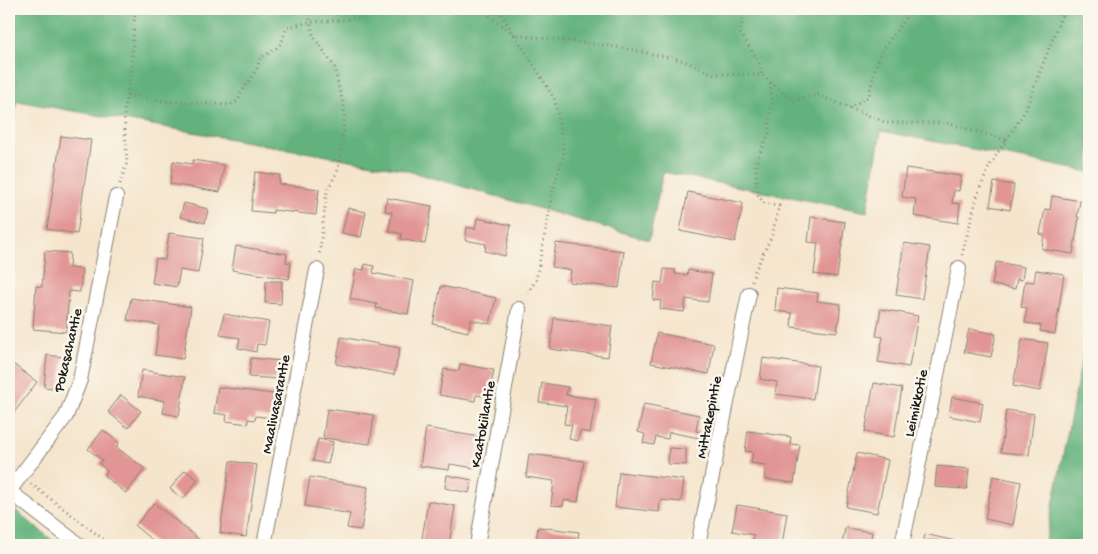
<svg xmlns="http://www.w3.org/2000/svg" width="1098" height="554" viewBox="0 0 1098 554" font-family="'Gochi Hand',sans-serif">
  <rect width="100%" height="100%" fill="#fbf7ec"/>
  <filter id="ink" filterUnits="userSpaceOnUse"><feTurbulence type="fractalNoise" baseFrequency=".02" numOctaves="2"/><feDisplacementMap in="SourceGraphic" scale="10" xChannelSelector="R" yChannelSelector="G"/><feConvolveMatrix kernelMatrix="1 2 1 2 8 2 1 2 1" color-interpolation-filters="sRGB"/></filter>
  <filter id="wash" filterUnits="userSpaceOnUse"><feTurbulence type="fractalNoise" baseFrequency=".0096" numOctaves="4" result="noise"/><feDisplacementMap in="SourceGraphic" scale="20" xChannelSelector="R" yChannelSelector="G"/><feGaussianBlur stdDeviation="1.12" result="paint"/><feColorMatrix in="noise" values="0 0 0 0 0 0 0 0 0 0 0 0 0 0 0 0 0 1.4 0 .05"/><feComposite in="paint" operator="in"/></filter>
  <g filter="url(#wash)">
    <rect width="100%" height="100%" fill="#f5e5cc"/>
    <path fill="#64b27d" stroke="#40674c" d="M9,9H1089V172L881,131L867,212L663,172L649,240L401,169L17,101L9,138Z
      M1089,325V545H1045Z
      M9,505L58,545H9Z"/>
    <g id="blocks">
      <path fill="#e19695" d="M61,136L91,140L77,234L47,229Z
        M193,160L224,165L220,192L170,184L173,161L192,164Z
        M906,168L961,176L959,191L954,190L952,203L960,204L958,223L914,216L916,199L902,197Z
        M255,172L280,175L279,184L319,189L316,215L273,210V213L251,211Z
        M994,182L1014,185L1010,210L990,206Z
        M688,192L743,203L735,242L680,231Z
        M1052,196L1080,201L1077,217H1079L1073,254L1042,249L1044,235L1040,234L1045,209L1050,210Z
        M387,198L432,206L425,244L401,239L402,234L389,231L392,212L385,211Z
        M184,203L208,209L205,223L180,217Z
        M348,208L366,212L361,237L342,233Z
        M811,217L845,222L837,277L814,274L818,243L808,242Z
        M477,218L511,225L505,256L485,251L486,244L465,240L467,227L475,229Z
        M169,233L204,238L198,273L180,270L177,287L152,283L156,258L165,260Z
        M556,243L624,251L619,288L569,282L571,270L552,267Z
        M904,243L930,247L922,299L896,295Z
        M236,246L287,254L286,262L291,263L289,279L232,270Z
        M45,251L70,253L69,268L82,269L80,292L69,291L66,332L33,329L36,286L42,287Z
        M996,262L1024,267L1022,280L1017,279L1015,289L992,285Z
        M365,264L374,266L373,273L414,281L408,314L376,308L377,304L350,299L356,269L364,270Z
        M664,269L675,270V274L687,275L688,270L712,274L708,302L686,299L684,312L660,309L661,301L653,300L655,282L662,283Z
        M1036,270L1064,274L1055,334L1040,331L1041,325L1025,323L1027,308L1021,307L1025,281L1034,282Z
        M266,281H282L281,304L265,303Z
        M441,286L496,298L490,324L471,320L468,332L433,324Z
        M777,288L818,293L817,301L841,304L837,332L791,327L792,313L775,311Z
        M131,298L191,307L183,359L155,355L159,325L127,320Z
        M881,309L918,316L909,367L878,362L883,337L876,336Z
        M224,314L269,322L265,345L257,344L256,352L238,348L240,338L220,335Z
        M554,318L612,326L608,357L550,349Z
        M969,329L996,334L991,357L964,352Z
        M657,333L714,344L709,374L651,363Z
        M341,337L400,348L394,375L336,364Z
        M1022,339L1048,343L1040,391L1013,386Z
        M47,355L63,357L60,389L44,387Z
        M251,358L281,361L280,379L249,377Z
        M763,358L818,366L813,399L775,394L777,382L760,379Z
        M9,361L37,382L13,414L9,410Z
        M460,364L494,370L489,397L476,395L475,401L439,395L444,369L459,371Z
        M142,370L185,377L179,416L163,413L165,401L138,396Z
        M542,383L568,387L566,395L596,399L590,433L580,431L578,441L569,439L572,425L564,424L567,406L539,402Z
        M874,383L902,388L894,437L865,432Z
        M218,387L274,394L271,418L256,416L255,420L248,419V424L226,421L227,415L214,413Z
        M121,395L141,411L128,428L108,412Z
        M952,397L983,403L980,422L949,416Z
        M644,404L699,415L696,431L700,432L699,438L669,432L668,439L656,437L654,445L643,443L645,434L638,432Z
        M327,409L374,415L370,444L323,438Z
        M1006,410L1034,414L1029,455L1001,452Z
        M426,428L480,437L475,468L450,464L449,470L420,466Z
        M103,430L119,443L116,447L145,469L126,493L104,476L107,471L99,464L102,460L88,449Z
        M748,431L791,437L790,444L800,445L794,483L764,479L766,465L751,463L753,452L745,451Z
        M318,439L333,442L328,464L313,461Z
        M669,448L686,449V465L668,464Z
        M857,453L888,460L877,513L846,507Z
        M529,454L584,461L578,502L564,500L563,506L551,505L554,481L526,477Z
        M230,461L257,465L246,537L220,533Z
        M937,466L969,469L967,489L935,487Z
        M185,470L198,480L183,499L170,489Z
        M619,472L684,480L681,502L660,500L659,512L615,507Z
        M447,475L472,480L469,493L445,488Z
        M993,476L1021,482L1013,525L985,519Z
        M310,477L368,487L361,530L347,528L350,514L305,506Z
        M428,501L455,506L449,545H421Z
        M154,503L206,545H158L135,526Z
        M737,505L787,513L782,545H752L754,535L732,531Z
        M538,527L579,532L577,545H536Z
        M845,528L872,532L870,545H842Z
        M925,534L955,541L954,545H923Z"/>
    </g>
  </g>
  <g filter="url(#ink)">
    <use href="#blocks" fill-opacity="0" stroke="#888074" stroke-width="1"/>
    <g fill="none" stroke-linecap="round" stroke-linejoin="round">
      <g stroke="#888074" stroke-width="16">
        <path id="street" d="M9,491L66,416L80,380L116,197
          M9,491L79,545
          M264,545L317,270
          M477,545L519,309
          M698,545L749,294
          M902,545L959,268"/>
      </g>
      <path stroke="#888074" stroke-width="3" stroke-dasharray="1 4" stroke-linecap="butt" d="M308,9L313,35L335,68L339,89L344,105V129L338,170L327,191L319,257
        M482,9L492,18L515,35L612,46L682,60L713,74L762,75L793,101L818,95L887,123H947L1006,140
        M500,9L502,15L535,67L555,100L564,154L554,186L536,280L526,296
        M744,9V13L740,33L758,60L762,75
        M127,95L164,101L230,105L238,101L242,91L257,69L260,58C267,54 276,50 281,43C284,38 284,32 288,27C295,26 303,23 311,22C331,20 369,21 384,9
        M849,108L869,96L875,68L882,50L901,25L912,9
        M120,184L127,163L124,112L131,71L135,9
        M962,255L978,193L990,165L1025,111L1064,9
        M752,281L755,271L772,235L779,206L765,204L757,194L756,165L758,157L769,134L770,109L772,101L770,82
        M31,484L111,545"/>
      <use href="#street" stroke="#fff" stroke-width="14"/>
    </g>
  </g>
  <g text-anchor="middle" stroke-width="5" stroke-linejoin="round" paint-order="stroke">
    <g font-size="15" fill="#1c1c1c" stroke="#fbf7ec">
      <text transform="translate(67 350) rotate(-77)" y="5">Pokasahantie</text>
      <text transform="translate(915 403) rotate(-78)" y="5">Leimikkotie</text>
      <text transform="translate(275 404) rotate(-79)" y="5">Maalivasarantie</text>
      <text transform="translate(708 417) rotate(-79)" y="5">Mittakepintie</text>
      <text transform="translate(482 424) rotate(-80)" y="5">Kaatokiilantie</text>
    </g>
  </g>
  <rect width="1098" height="554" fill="none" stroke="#fbf7ec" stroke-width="30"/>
</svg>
